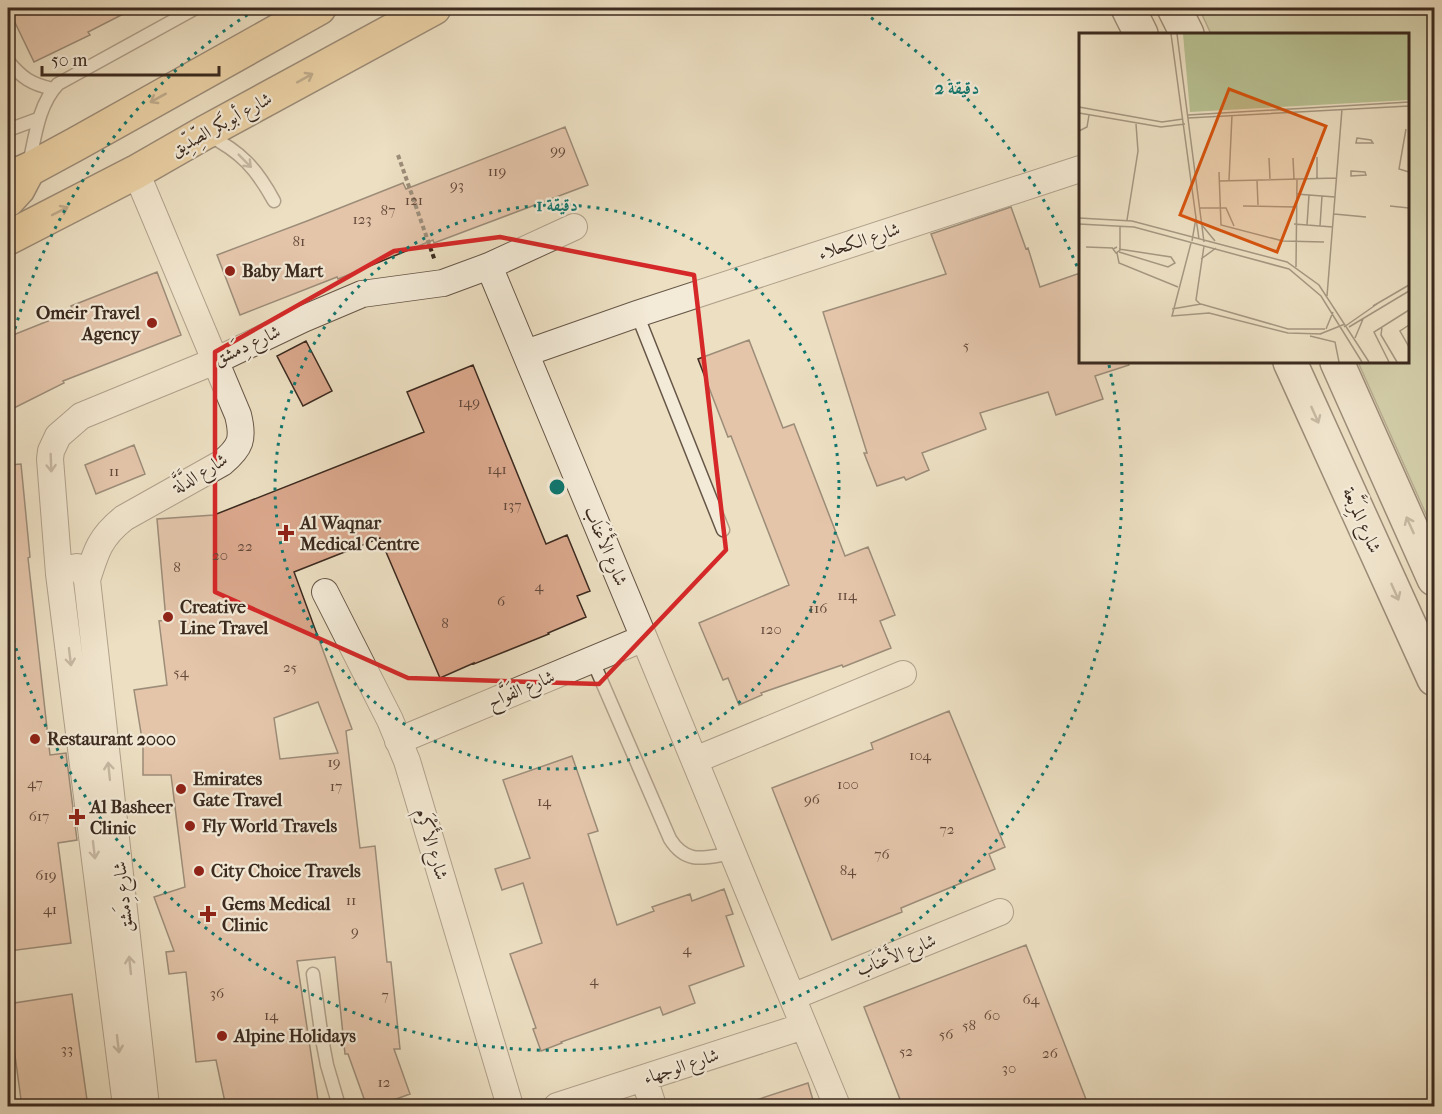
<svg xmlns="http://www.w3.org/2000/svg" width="1442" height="1114" viewBox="0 0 1442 1114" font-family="'IM FELL French Canon',Amiri,serif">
  <rect width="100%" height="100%" fill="#ecdfc2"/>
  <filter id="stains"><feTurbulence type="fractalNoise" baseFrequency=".00333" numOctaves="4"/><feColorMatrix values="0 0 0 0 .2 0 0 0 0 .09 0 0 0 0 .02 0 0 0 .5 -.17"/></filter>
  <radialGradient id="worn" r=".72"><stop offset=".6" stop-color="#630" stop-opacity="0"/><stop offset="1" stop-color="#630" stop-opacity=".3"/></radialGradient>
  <path fill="#b8c193" stroke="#7a7659" stroke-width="1.5" d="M1199,8H1434V532L1358,362H1408V34H1211Z"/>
  <path fill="#daa78c" stroke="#3b2a1f" stroke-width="1.5" fill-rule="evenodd" d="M8,8H135L88,32L90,35L34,62Z
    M565,127L588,185L434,243L433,240L338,279L337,277L240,315L217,255L307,221L403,183L406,189Z
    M1011,207L1026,249L1028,248L1040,287L1080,273V362H1128L1129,365L1095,376L1103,399L1056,415L1048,392L980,413L986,429L922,453L929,470L906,480L904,477L877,486L864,453H867L823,312L946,274L931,234Z
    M157,272L181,335L63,381L64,383L8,411V337L73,311L71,306Z
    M749,340L783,428L794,424L845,556L868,547L895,615L880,621L891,648L843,667L842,665L761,693L762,695L739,705L728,678L723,680L699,623L789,585L731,436L728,437L698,359Z
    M306,341L332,391L303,406L277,356Z
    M473,365L546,544L567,535L590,591L577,596L586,617L548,633L549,634L474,664V663L440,678L380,538L294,572L352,729L346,731L360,848L375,846L387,962H391L400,1049H394L410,1094L374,1107H367L348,1054H345L335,957L297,961L319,1107H226L216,1060L196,1062L186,972L169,974L166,952L174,951L154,897L185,887L171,775H143V745L134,690L167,685L159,621L166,620L157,519L214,515L424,432L407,392ZM318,702L338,753L280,759L274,718Z
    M134,445L145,474L96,494L85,465Z
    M21,464L30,557L28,558L50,755L66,753L77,840L58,843L71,943L9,951L8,940V465Z
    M949,711L1005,847L989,854L995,869L901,908L902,912L832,940L772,788L873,749L871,743Z
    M572,756L598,831L588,834L617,925L654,911L652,907L690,894L692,901L724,889L733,914L726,916L744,966L689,986L695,1003L663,1015L660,1007L561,1042L562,1043L541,1051L533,1029L536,1028L510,954L542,943L523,883L502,890L495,869L530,858L503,780Z
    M1026,945L1089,1107H903L864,1007Z
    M72,994L88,1107H22L8,1004Z
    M808,1083L815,1107H748L747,1103Z"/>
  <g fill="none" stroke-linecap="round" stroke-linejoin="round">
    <g stroke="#675748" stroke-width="15">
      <path id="lane" d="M8,61C22,78 31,84 53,89
        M8,130L38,119
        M208,135C241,152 256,168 274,201
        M29,164C35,138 38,105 58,84L196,8
        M637,314L723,530
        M592,659L670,839C687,866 706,857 733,853
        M313,974L322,1039L327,1065L339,1106"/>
    </g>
    <g stroke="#675748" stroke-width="28">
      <path id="street" d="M489,266L644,638L837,1106
        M526,353L637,314L1080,169
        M59,574L67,569L77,567L83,571L87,580L146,1106
        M87,580C96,551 100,537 124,518L222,463C241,447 244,439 238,415L136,172
        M325,592L390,720L407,761L510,1106
        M398,741L644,638
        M695,760L903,674
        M792,997L1000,912
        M644,1078L653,1106
        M126,1106L59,574L50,459L51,451L58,436L81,416L215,361L303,319L362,294L443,283L489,266L574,227
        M557,1106L804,1026"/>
    </g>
    <g stroke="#3b2a1f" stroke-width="36">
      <path id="secondary" d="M1128,8L1141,34
        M1174,8L1187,34
        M1290,362L1434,679
        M1337,362L1434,579"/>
    </g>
    <g stroke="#3b2a1f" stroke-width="36">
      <path id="primary" d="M8,178L28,170L76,144L319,8
        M8,238L136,172L204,133L434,8"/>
    </g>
    <g stroke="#3b2a1f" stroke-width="36">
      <path id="highway" d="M8,200L18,189L28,170"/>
    </g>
    <path stroke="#3b2a1f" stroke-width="4" stroke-dasharray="4.5 3" stroke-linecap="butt" d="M398,155L435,261"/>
    <use href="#lane" stroke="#f3ead7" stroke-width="12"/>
    <use href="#street" stroke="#f3ead7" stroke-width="26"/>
    <use href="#secondary" stroke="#f3ead7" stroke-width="33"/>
    <use href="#primary" stroke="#e6c081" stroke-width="33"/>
    <use href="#highway" stroke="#e6c081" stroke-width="33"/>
  </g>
  <defs><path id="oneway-shaft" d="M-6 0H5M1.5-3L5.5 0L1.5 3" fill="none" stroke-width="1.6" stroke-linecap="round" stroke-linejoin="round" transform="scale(1.5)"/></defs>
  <g stroke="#886e4b">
    <use href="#oneway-shaft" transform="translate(305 78) rotate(-29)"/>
    <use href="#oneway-shaft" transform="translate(158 98) rotate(151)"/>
    <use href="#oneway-shaft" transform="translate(60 211) rotate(-27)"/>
  </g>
  <g stroke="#978a7b">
    <use href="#oneway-shaft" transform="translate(245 161) rotate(45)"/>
    <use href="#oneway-shaft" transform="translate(1315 415) rotate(66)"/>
    <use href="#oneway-shaft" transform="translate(51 463) rotate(88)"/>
    <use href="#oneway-shaft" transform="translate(1410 525) rotate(-114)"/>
    <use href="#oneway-shaft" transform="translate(1395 592) rotate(66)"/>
    <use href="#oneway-shaft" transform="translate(70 657) rotate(83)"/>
    <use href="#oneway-shaft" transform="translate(109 771) rotate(-96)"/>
    <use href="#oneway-shaft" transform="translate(94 850) rotate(83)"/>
    <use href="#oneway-shaft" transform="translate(130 965) rotate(-96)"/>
    <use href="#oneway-shaft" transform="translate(118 1044) rotate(83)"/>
  </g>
  <path d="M0 0H1442V1114H0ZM500,237L694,275L726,550L599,684L408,678L215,592V352L394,251Z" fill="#ecdfc2" fill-opacity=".55" fill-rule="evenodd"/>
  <path fill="none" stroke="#d62828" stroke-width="4.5" stroke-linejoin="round" d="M500,237L694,275L726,550L599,684L408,678L215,592V352L394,251Z"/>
  <g fill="none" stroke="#0f766e" stroke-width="3" stroke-dasharray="3 6">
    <circle cx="557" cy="487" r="282"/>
    <path d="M8 355A565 565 0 0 1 258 8M856 8A565 565 0 0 1 1079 271M1109 365A565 565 0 0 1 8 619"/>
  </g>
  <g fill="#8f2418" stroke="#f3ead7" stroke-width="2">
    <circle cx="230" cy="271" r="6"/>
    <circle cx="152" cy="323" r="6"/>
    <path d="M283 524h6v6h6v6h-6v6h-6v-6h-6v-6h6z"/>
    <circle cx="168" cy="617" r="6"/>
    <circle cx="35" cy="739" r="6"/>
    <circle cx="181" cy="789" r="6"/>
    <path d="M74 808h6v6h6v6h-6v6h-6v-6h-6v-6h6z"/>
    <circle cx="190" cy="826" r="6"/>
    <circle cx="199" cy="871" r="6"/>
    <path d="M205 905h6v6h6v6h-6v6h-6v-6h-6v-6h6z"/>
    <circle cx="222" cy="1036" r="6"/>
  </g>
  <g text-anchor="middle" stroke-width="4.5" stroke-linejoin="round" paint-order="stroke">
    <g font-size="15" fill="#63493a">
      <text x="558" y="155">99</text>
      <text x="497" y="176">119</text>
      <text x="457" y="190">93</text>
      <text x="414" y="205">121</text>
      <text x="388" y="215">87</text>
      <text x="362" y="224">123</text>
      <text x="299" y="246">81</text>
      <text x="966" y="350">5</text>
      <text x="469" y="407">149</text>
      <text x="497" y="474">141</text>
      <text x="114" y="476">11</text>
      <text x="512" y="510">137</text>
      <text x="245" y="551">22</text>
      <text x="220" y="560">20</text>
      <text x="177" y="572">8</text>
      <text x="539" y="591">4</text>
      <text x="847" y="600">114</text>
      <text x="501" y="606">6</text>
      <text x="818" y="613">116</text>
      <text x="445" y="628">8</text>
      <text x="771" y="634">120</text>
      <text x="290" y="672">25</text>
      <text x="181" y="677">54</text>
      <text x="920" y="760">104</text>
      <text x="334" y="767">19</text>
      <text x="35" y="788">47</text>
      <text x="848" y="789">100</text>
      <text x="336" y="791">17</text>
      <text x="812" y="804">96</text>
      <text x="544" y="806">14</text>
      <text x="39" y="821">617</text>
      <text x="947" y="834">72</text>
      <text x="882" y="859">76</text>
      <text x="848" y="875">84</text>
      <text x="46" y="880">619</text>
      <text x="351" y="905">11</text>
      <text x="50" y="914">41</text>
      <text x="355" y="936">9</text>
      <text x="687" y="954">4</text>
      <text x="594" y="985">4</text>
      <text x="217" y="998">36</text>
      <text x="385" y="1000">7</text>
      <text x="1031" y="1004">64</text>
      <text x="271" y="1020">14</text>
      <text x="992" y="1020">60</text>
      <text x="969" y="1030">58</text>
      <text x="946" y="1039">56</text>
      <text x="67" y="1054">33</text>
      <text x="906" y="1056">52</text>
      <text x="1050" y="1058">26</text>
      <text x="1009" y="1073">30</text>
      <text x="384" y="1087">12</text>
    </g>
    <g font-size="18" fill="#3b2a1f" stroke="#f3ead7">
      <text transform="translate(221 124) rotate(-29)" y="6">شارع أبوبَكر الصِّدِّيق</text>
      <text transform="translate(859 241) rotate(-18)" y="6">شارع الكحلاء</text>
      <text transform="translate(247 345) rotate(-25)" y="6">شارع دِمَشق</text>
      <text transform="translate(200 473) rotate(-31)" y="6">شارع الدَّلَّة</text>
      <text transform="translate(1362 520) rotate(66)" y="6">شارع المِرَبَّعة</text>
      <text transform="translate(606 546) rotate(67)" y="6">شارع الأَعْنَاب</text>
      <text transform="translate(521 689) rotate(-23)" y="6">شارع الفَوَّاح</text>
      <text transform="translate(432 844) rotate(73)" y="6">شارع الأَكْرَم</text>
      <text transform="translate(123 897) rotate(-96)" y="6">شارع دِمَشق</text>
      <text transform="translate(896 955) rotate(-22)" y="6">شارع الأَعْنَاب</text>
      <text transform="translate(681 1066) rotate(-18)" y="6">شارع الوجهاء</text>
    </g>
    <g font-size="18" font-weight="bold" fill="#3b2a1f" stroke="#f3ead7" text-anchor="start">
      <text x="242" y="277">Baby Mart</text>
      <text x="140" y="319" text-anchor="end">Omeir Travel<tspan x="140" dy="21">Agency</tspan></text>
      <text x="300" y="529">Al Waqnar<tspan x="300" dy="21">Medical Centre</tspan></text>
      <text x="180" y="613">Creative<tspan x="180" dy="21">Line Travel</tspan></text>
      <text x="47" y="745">Restaurant 2000</text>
      <text x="193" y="785">Emirates<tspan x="193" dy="21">Gate Travel</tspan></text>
      <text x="90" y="813">Al Basheer<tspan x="90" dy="21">Clinic</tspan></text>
      <text x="202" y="832">Fly World Travels</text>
      <text x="211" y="877">City Choice Travels</text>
      <text x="222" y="910">Gems Medical<tspan x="222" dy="21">Clinic</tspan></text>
      <text x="234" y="1042">Alpine Holidays</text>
    </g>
  </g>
  <g transform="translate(1079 33)">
    <rect width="330" height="330" fill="#ecdfc2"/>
    <path d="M104,1H330V67L111,79Z" fill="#b8c193"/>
    <path fill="none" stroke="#a59781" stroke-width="1.5" d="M92,1L117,185L113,208M98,1L125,209M0,74L83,89L104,86M0,80L82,94L106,91M109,82L330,69M109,85L330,73M327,96L320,136L330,139M0,98L8,94L10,82M278,105L292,107L294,110H277ZM238,124V145M190,125L191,146M214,125L215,146M272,138L286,139L287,142L272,143ZM140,139L142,192L204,208L245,209M150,147L153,82M178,147L179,172M141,148L258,145M217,161L256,164M164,173L216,174M311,173L330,175M121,175H147L155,193M255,181L287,184M0,185L53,188L208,229L240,252L290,329M117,185L120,206M48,187L59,118L57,91M0,191L55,194L210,236L242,263L283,329M122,191L136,208M215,191L254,194M228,192L230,162M241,193L243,163M112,210L93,283L130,280L209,300L243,301M7,214L34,215M38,214L34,216L37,220L41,217V194M40,219L89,234L96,230L92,224L40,216M38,220L40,230L99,254M122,226L137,215M217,234L218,146M248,263L263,76M121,271L117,267L125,213M294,273L330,252M93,276L122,271L209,296H246M330,292L321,298L330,314M265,294L298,271M270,294L330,258M303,294L302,302L318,329M247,296L254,279M241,301L266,291M231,303L256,309L260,329M276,305L284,286M310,329L295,299L330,277"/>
    <path fill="#d7540e" fill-opacity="0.15" stroke="#d7540e" stroke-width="3" d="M150,56L247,93L198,219L101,182Z"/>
    <rect width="330" height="330" fill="none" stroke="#3b2a1f" stroke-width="3"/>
  </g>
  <circle cx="557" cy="487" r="9" fill="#0f766e" stroke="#f3ead7" stroke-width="3"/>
  <g font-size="18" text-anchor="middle" font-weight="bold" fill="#0f766e" stroke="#f3ead7" stroke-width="4.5" stroke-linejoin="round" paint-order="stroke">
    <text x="957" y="94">2 دقيقة</text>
    <text x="557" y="211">1 دقيقة</text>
  </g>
  <rect width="1442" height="1114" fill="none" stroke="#ecdfc2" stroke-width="30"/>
  <rect x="9" y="9" width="1424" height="1096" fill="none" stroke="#3b2a1f" stroke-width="3"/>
  <rect x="15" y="15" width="1412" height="1084" fill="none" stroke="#3b2a1f" stroke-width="1.5"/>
  <path d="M42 66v9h177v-9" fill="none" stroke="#3b2a1f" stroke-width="3"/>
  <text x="51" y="66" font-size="18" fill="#3b2a1f" stroke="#f3ead7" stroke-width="4.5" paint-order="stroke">50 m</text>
  <rect width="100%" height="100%" filter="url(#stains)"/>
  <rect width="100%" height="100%" fill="url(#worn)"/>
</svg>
